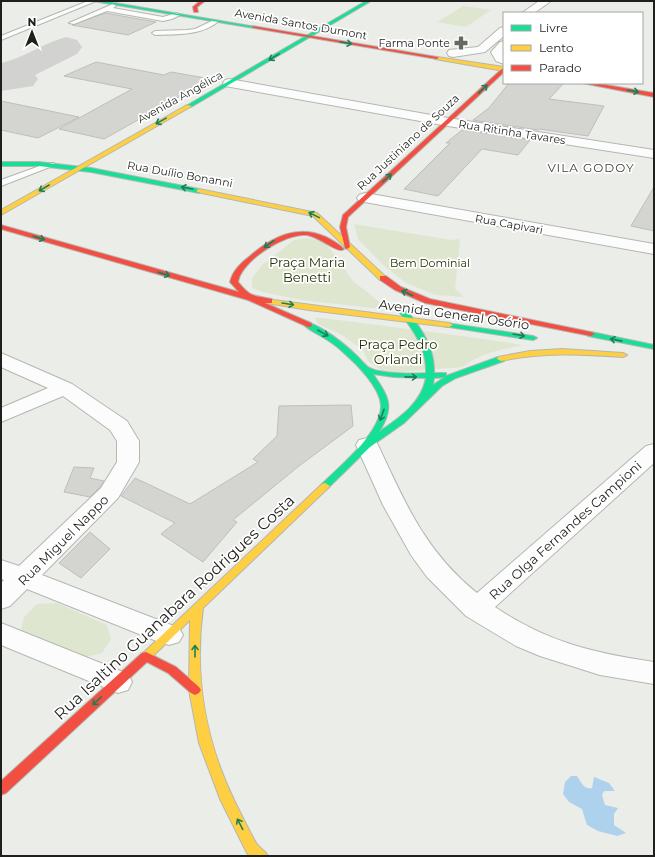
<svg xmlns="http://www.w3.org/2000/svg" width="655" height="857" viewBox="0 0 655 857" font-family="Montserrat,sans-serif">
  <rect width="100%" height="100%" fill="#ebede8"/>
  <path fill="#dfe6cf" d="M463,6L491,10L466,27L437,22Z
    M354,224L451,240L460,239L455,289L464,297L436,295L406,283L383,265L358,239Z
    M307,238L325,242L353,281L390,310L301,300L263,292L252,288V278L262,265L294,240Z
    M315,318H323C389,327 456,334 522,345C502,350 479,353 463,367L385,373L368,361L363,350L340,334L318,324Z
    M57,603L107,625L111,639L102,653L86,657L21,630L24,617L37,604Z"/>
  <path fill="#aed2ee" d="M571,776H577C581,782 584,790 592,788L594,777L609,783L615,791H604L602,795L605,805L618,808L614,814V825L626,833L617,836L598,831L587,825L582,809L569,802L563,794L565,782Z"/>
  <g fill="none" stroke-linecap="round" stroke-linejoin="round">
    <path fill="#d2d3d0" fill-rule="evenodd" d="M66,37L77,40L82,47L77,54L35,75L38,79L33,86L1,91V63C24,58 43,43 66,37Z"/>
  </g>
  <path fill="#d4d5d1" stroke="#bebfbc" d="M105,13L156,22L128,35L72,25Z
    M96,62L164,75L171,72L211,79L104,139L59,129L132,89L64,76Z
    M509,83H564L549,99L604,106L588,136L539,129L538,130L473,120L489,108Z
    M1,101L79,117L38,138L1,130Z
    M462,130L530,140L518,155L482,149L438,196L404,189L450,143H446Z
    M654,187V231L631,226Z
    M351,405L353,426L299,466L233,520L237,522L203,562L161,534L175,523L121,496L135,478L190,504L258,462L253,459L277,436L279,406Z
    M74,467L94,468L90,478L104,481L100,487L90,497L64,492Z
    M90,532L110,549L81,578L59,563Z"/>
  <g fill="none" stroke-linecap="round" stroke-linejoin="round">
    <g stroke="#b5b7b3" stroke-width="2">
      <path id="lane" d="M88,1H96L1,40V36Z
        M113,4L116,6L113,8L163,17L177,13L180,15L172,19L163,21L107,11L74,24L69,23Z
        M214,20L219,21C201,36 177,34 155,35L152,33L155,31L187,30L195,29Z
        M48,163H54L55,165L1,186V180Z"/>
    </g>
    <g stroke="#b5b7b3" stroke-width="2">
      <path id="street" d="M539,1H551L534,13H522Z
        M504,27V36L485,52L453,57L449,56L447,53L449,50L478,47L500,28Z
        M504,41V64L496,61L491,52L500,42Z
        M229,79L448,118L654,150V158L448,126L225,86L223,83L225,80Z
        M365,193L654,244V254L359,201L357,198L359,195Z
        M1,353L72,384L127,421L139,441V462L118,498L42,575L179,628L183,635L179,642L169,645L159,642L27,589L10,606L1,609V583L4,580L1,579V560L19,566L101,488L117,462V441L110,430L63,396L1,422V408L48,388L1,367Z
        M367,438L375,440L378,445C405,503 425,551 477,593L646,446L654,444V463L495,607C547,642 593,653 654,662V684L600,675L540,656L516,646L466,616L427,577L411,555L383,505L356,445L359,440Z
        M1,623L128,674L132,682L128,690L118,693L1,645Z"/>
    </g>
    <g stroke="#b5b7b3" stroke-width="2">
      <path id="fast" d="M93,1H103L256,27L254,28Z
        M366,1H371L191,107L186,106Z
        M1,162H39L91,168L199,189L202,191L199,193L91,172L39,166H1Z
        M401,311H407C422,329 435,349 434,373H446V376L498,357H501L505,359L504,361L456,378L442,386L404,423L370,447L328,488H322L320,486L322,484C340,466 382,432 381,405C380,388 357,364 344,353C337,346 328,340 319,335C314,332 308,329 304,325L305,323C317,321 348,347 357,356C360,359 364,364 368,367C378,374 414,374 426,373C427,349 414,331 400,313ZM373,374L394,377L426,378C421,404 399,418 379,432C395,407 389,397 373,374ZM445,377L433,385L434,378Z
        M446,323L533,336L537,338L533,340L449,327H446L445,325Z
        M588,332H591L654,345V349L588,336L587,334Z"/>
    </g>
    <g stroke="#b5b7b3" stroke-width="2">
      <path id="slow" d="M437,57L504,67V71L435,59V58Z
        M187,105L192,106L1,215V210Z
        M199,189L317,213L387,278L383,280H380L313,216L197,192V190Z
        M266,299L449,323L453,325L449,327L309,310L266,303Z
        M562,349L623,353L627,355L623,357C582,354 541,352 501,361L497,359L498,357L530,351Z
        M325,483L330,486L328,488L203,608C194,674 205,740 234,800C241,814 248,829 256,843C259,848 265,850 268,856H250L247,853L220,799L199,743L189,690L190,620L150,659L146,660L142,659L140,656L322,484Z"/>
    </g>
    <g stroke="#b5b7b3" stroke-width="2">
      <path id="jam" d="M200,1H205L197,7L198,12H194L193,7Z
        M252,26L437,57L439,58L437,59L254,28Z
        M504,67V72L348,217L346,227L350,247L347,249L345,248L340,227L343,215Z
        M582,83H594L654,93V97Z
        M1,225L239,292L230,282C233,270 241,263 250,256C272,237 297,224 326,237C332,240 339,244 344,249L342,250C336,252 318,236 306,235C285,233 241,261 238,282C251,298 253,295 272,299V303H265L311,323L312,325L311,327H308L248,300L1,229Z
        M380,276H386L401,287L430,299L591,332L595,334L591,336L425,303L395,290L380,280Z
        M146,652L176,667L199,687L201,690L199,693L195,695L191,693L168,673L147,662L6,793L1,795V781L142,653Z"/>
    </g>
    <use href="#lane" fill="#fcfcfc" fill-rule="evenodd"/>
    <use href="#street" fill="#fcfcfc" fill-rule="evenodd"/>
    <use href="#fast" fill="#16e098" fill-rule="evenodd"/>
    <use href="#slow" fill="#ffcf43" fill-rule="evenodd"/>
    <use href="#jam" fill="#f24e42" fill-rule="evenodd"/>
  </g>
  <defs><path id="oneway-shaft" d="M-6 0H5M1.5-3L5.5 0L1.5 3" fill="none" stroke-width="1.6" stroke-linecap="round" stroke-linejoin="round"/></defs>
  <g stroke="#1a805a">
    <use href="#oneway-shaft" transform="translate(346 43) rotate(9)"/>
    <use href="#oneway-shaft" transform="translate(274 57) rotate(149)"/>
    <use href="#oneway-shaft" transform="translate(483 89) rotate(-44)"/>
    <use href="#oneway-shaft" transform="translate(633 91) rotate(10)"/>
    <use href="#oneway-shaft" transform="translate(161 121) rotate(151)"/>
    <use href="#oneway-shaft" transform="translate(387 178) rotate(-42)"/>
    <use href="#oneway-shaft" transform="translate(44 188) rotate(150)"/>
    <use href="#oneway-shaft" transform="translate(187 188) rotate(-170)"/>
    <use href="#oneway-shaft" transform="translate(314 215) rotate(-154)"/>
    <use href="#oneway-shaft" transform="translate(39 238) rotate(16)"/>
    <use href="#oneway-shaft" transform="translate(269 244) rotate(145)"/>
    <use href="#oneway-shaft" transform="translate(164 274) rotate(16)"/>
    <use href="#oneway-shaft" transform="translate(407 293) rotate(-156)"/>
    <use href="#oneway-shaft" transform="translate(288 304) rotate(9)"/>
    <use href="#oneway-shaft" transform="translate(323 333) rotate(29)"/>
    <use href="#oneway-shaft" transform="translate(519 335) rotate(10)"/>
    <use href="#oneway-shaft" transform="translate(616 340) rotate(-169)"/>
    <use href="#oneway-shaft" transform="translate(411 377) rotate(1)"/>
    <use href="#oneway-shaft" transform="translate(382 415) rotate(110)"/>
    <use href="#oneway-shaft" transform="translate(195 651) rotate(-90)"/>
    <use href="#oneway-shaft" transform="translate(97 701) rotate(137)"/>
    <use href="#oneway-shaft" transform="translate(240 824) rotate(-117)"/>
  </g>
  <defs>
    <g id="pharmacy-bare" transform="scale(1.08)"><path d="M-2-6h4v4h4v4h-4v4h-4v-4h-4v-4h4Z" fill="#666864" stroke="#fff" stroke-width="2.5" paint-order="stroke"/></g>
  </defs>
  <g fill-rule="evenodd">
    <use href="#pharmacy-bare" x="461" y="43"/>
  </g>
  <g text-anchor="middle" stroke-width="3.5" stroke-linejoin="round" paint-order="stroke">
    <g font-size="11" fill="#1f201d" stroke="#fff">
      <text transform="translate(301 24) rotate(10)" y="4">Avenida Santos Dumont</text>
      <text transform="translate(180 97) rotate(-29)" y="4">Avenida Angélica</text>
      <text transform="translate(512 132) rotate(9)" y="4">Rua Ritinha Tavares</text>
      <text transform="translate(408 142) rotate(-43)" y="4">Rua Justiniano de Souza</text>
      <text transform="translate(180 174) rotate(10)" y="4">Rua Duílio Bonanni</text>
      <text transform="translate(509 224) rotate(10)" y="4">Rua Capivari</text>
    </g>
    <g font-size="11" fill="#1f201d" stroke="#fff" text-anchor="end">
      <text x="450" y="47">Farma Ponte</text>
    </g>
    <g font-size="11" fill="#252f03" stroke="#fff">
      <text x="430" y="267">Bem Dominial</text>
    </g>
    <g font-size="12" letter-spacing="1" fill="#40423b" stroke="#fff">
      <text x="591" y="172">VILA GODOY</text>
    </g>
    <g font-size="13" fill="#252f03" stroke="#fff">
      <text x="307" y="267">Praça Maria<tspan x="307" dy="15">Benetti</tspan></text>
      <text x="398" y="349">Praça Pedro<tspan x="398" dy="15">Orlandi</tspan></text>
    </g>
    <g font-size="13" fill="#1f201d" stroke="#fff">
      <text transform="translate(454 314) rotate(8)" y="5">Avenida General Osório</text>
      <text transform="translate(565 530) rotate(-42)" y="5">Rua Olga Fernandes Campioni</text>
      <text transform="translate(63 540) rotate(-45)" y="5">Rua Miguel Nappo</text>
    </g>
    <g font-size="16" fill="#1f201d" stroke="#fff">
      <text transform="translate(174 607) rotate(-43)" y="6">Rua Isaltino Guanabara Rodrigues Costa</text>
    </g>
  </g>
  <rect width="655" height="857" fill="none" stroke="#1f201d" stroke-width="4"/>
  <rect x="503" y="12" width="140" height="72" fill="#ffffff" stroke="#a5a6a5"/>
  <rect x="511" y="25" width="20" height="6" fill="#16e098" stroke="#a5a6a5"/>
  <text x="539" y="32" font-size="12" fill="#1f201d">Livre</text>
  <rect x="511" y="45" width="20" height="6" fill="#ffcf43" stroke="#a5a6a5"/>
  <text x="539" y="52" font-size="12" fill="#1f201d">Lento</text>
  <rect x="511" y="65" width="20" height="6" fill="#f24e42" stroke="#a5a6a5"/>
  <text x="539" y="72" font-size="12" fill="#1f201d">Parado</text>
  <g transform="translate(32 32)" stroke="#ffffff" stroke-width="3" paint-order="stroke">
  <path d="M0-3L7 15L0 10L-7 15Z" fill="#1f201d"/>
  <text y="-6" font-size="11" font-weight="bold" text-anchor="middle" fill="#1f201d">N</text>
  </g>
</svg>
